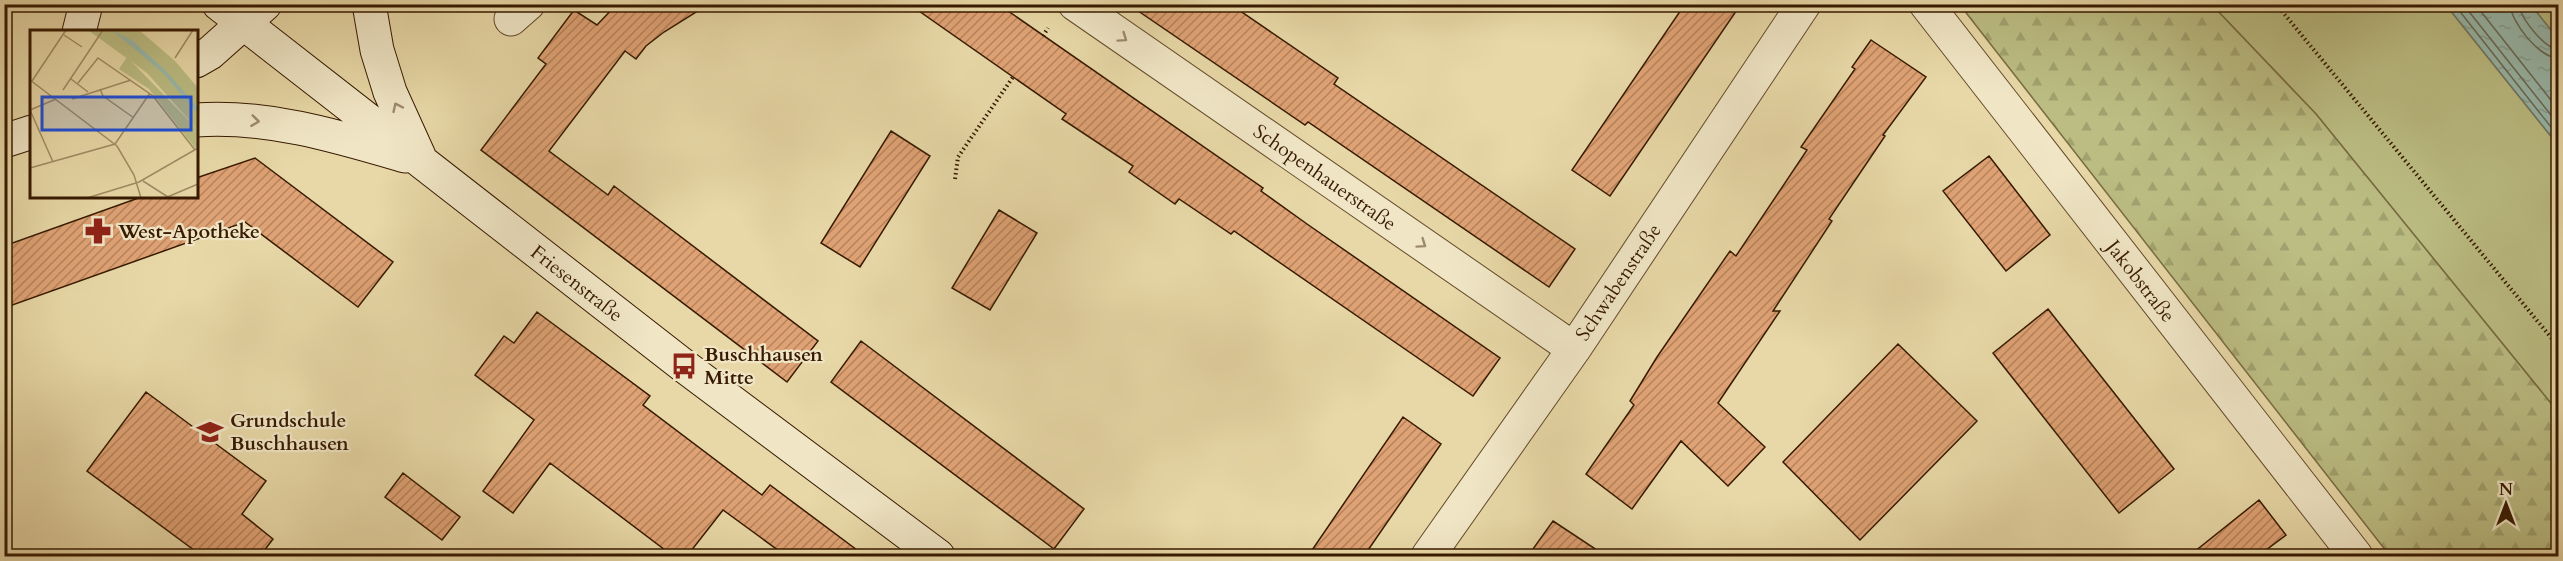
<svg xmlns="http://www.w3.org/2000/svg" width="2563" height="561" viewBox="0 0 2563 561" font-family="Cardo,serif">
  <defs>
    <pattern id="forest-firs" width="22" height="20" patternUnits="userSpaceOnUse" patternTransform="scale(1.5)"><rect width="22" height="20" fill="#bbbd83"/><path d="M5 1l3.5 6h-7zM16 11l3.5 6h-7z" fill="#a1a26f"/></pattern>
    <pattern id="water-ripples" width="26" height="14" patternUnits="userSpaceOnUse" patternTransform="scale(1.5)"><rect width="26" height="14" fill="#98b9ac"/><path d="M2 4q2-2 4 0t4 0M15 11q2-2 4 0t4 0" fill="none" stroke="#849e92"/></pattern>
    <pattern id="building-hatch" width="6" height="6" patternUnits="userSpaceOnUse" patternTransform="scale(1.5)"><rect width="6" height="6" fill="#dfa274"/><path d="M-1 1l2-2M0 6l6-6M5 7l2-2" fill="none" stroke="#b6835d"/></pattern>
  </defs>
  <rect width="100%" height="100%" fill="#e8d8a7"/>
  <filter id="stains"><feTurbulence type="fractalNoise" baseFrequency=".00333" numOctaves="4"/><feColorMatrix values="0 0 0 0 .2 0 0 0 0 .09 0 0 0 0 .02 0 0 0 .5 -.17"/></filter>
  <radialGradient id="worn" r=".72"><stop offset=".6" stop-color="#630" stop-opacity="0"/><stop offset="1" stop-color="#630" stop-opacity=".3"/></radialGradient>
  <path fill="#bbbd83" stroke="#796c42" stroke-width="1.5" d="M2212,5H2446L2558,145V412L2316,114Z
    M2531,5H2558V39Z"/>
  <path fill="url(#forest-firs)" stroke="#796c42" stroke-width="1.5" d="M1960,5H2212L2316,114L2558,412V556H2390Z"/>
  <path fill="url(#water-ripples)" stroke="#717968" stroke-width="1.5" d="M2446,5H2531L2558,39V145Z"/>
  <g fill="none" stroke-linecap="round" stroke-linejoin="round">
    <path stroke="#686a56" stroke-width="1.5" d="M2454,4L2558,136
      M2463,4L2558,124
      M2475,4L2558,109
      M2510,4C2511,23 2540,58 2558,58
      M2519,4C2520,18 2545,49 2558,49"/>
  </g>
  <path fill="url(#building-hatch)" stroke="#371a01" stroke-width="1.5" d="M617,4H709L664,32L646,46L636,59L625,51L549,151L608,195L614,186L818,341L787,382L481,150L546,64L538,58L574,10L597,25Z
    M909,4H998L1263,188L1261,191L1307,224L1500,358L1473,396L1234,231L1231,234L1179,199L1175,204L1129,172L1133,166L1062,119L1066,114Z
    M1128,4H1230L1338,78L1334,84L1575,249L1549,287L1308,122L1305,125Z
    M1685,4H1741L1610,196L1572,170Z
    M1871,40L1926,77L1883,135L1885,136L1829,219L1832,221L1773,311H1780L1718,403L1765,447L1728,486L1681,441L1632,509L1586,474L1634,405L1630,401L1657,357L1730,251L1736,256L1807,150L1801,147L1855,69L1852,67Z
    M891,131L930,156L860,267L821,243Z
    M1989,156L2050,235L2006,271L1943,191Z
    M255,158L393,262L358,307L245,222L4,308V246L144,196H196V178Z
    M999,210L1037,233L990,310L952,288Z
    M2048,309L2174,469L2119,513L1993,353Z
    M537,312L650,396L643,405L762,495L770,485L865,556H786L723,510L687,556H673L550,463L513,513L483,491L534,420L475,375L504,336L514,343Z
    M861,341L1084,509L1054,549L831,382Z
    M1898,344L1977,421L1860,540L1783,462Z
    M146,392L266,481L242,514L273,539L260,556H202L87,471Z
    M1403,417L1441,444L1364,556H1308Z
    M403,473L460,517L442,540L385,497Z
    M2259,500L2286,535L2258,556H2189Z
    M1553,521L1606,556H1528Z"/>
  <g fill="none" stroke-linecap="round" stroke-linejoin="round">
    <g stroke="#634a2a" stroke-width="35">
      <path id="street" d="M1075,4L1574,349
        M1926,4L2356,556
        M511,19L528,4
        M1428,556L1574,349L1804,4"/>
    </g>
    <g stroke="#371a01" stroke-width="35">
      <path id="secondary" d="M219,4L684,366L938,556
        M369,4L377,50L390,92L419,156
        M79,32L86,4
        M196,61L210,53L265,4
        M196,120C268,115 337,136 405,156
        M4,141L32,132"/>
    </g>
    <path stroke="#371a01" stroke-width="4" stroke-dasharray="1.5 3" stroke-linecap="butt" d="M2276,4L2558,346
      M1043,36L1048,28
      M955,179L958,157L1013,77"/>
    <use href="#street" stroke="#f0e6c6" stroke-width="33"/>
    <use href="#secondary" stroke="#f0e6c6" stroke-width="33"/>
  </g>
  <defs><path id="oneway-chevron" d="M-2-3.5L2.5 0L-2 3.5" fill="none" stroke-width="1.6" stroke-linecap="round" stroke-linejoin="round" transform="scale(1.5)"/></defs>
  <g stroke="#9d8a6d">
    <use href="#oneway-chevron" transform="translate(1123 38) rotate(35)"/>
    <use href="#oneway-chevron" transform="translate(397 107) rotate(-115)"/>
    <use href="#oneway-chevron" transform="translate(255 121) rotate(7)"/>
    <use href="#oneway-chevron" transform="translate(1422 244) rotate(35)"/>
  </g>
  <defs>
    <g id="pharmacy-bare" transform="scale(2.07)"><path d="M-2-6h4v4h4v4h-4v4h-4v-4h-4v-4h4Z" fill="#8f2418" stroke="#f0e6c6" stroke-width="2.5" paint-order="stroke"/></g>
    <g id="bus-bare" transform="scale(2.07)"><path d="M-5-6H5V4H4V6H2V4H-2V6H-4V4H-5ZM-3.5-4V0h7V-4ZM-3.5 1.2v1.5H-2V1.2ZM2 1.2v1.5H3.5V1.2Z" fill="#8f2418" stroke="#f0e6c6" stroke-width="2.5" paint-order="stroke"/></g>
    <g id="school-bare" transform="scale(2.07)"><path d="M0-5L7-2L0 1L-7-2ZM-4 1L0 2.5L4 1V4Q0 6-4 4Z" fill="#8f2418" stroke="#f0e6c6" stroke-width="2.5" paint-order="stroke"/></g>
  </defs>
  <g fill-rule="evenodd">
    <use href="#pharmacy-bare" x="98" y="231"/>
    <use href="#bus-bare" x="684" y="366"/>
    <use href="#school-bare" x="210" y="432"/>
  </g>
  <g text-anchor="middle" stroke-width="4.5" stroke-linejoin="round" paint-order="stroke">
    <g font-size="20" fill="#371a01" stroke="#f0e6c6">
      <text transform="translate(1325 177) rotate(35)" y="7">Schopenhauerstraße</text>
      <text transform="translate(2141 281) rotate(52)" y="7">Jakobstraße</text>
      <text transform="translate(1618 282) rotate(-56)" y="7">Schwabenstraße</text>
      <text transform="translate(577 283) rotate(38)" y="7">Friesenstraße</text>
    </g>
    <g font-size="20" font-weight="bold" fill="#371a01" stroke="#f0e6c6" text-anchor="start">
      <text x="118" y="238">West-Apotheke</text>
      <text x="704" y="361">Buschhausen<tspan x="704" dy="23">Mitte</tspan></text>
      <text x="230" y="427">Grundschule<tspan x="230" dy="23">Buschhausen</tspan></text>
    </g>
  </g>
  <g transform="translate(30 30)">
    <rect width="168" height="168" fill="#e8d8a7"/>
    <path d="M58,0H109L145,31L168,58V78L134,43L168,84V100L117,43Z" fill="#bbbd83"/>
    <path d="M97,27L168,100V116L165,118L119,59L89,39Z" fill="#bbbd83"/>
    <path d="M82,0L103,11L135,40L168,78V84L133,43Z" fill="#98b9ac"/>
    <path fill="none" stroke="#a18c65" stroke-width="1.5" d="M34,5L52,17M145,28L163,0M41,49L58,62M0,50L87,116L104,145L111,168M2,51L36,0M48,53L68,28L123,66L165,120M70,59L73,66L104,88M33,60L73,0M42,69L101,50M0,80L23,132M0,80L26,69M0,138L85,114L120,63M113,151L138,167M57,168L109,152L168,118M135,168L168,154"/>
    <path fill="#1d4ed8" fill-opacity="0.15" stroke="#1d4ed8" stroke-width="3" d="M12,67H161V100H12Z"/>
    <rect width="168" height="168" fill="none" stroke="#371a01" stroke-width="3"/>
  </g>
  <rect width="2563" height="561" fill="none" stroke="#e8d8a7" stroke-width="24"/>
  <rect x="6" y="6" width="2551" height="549" fill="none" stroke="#371a01" stroke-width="3"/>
  <rect x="12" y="12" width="2539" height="537" fill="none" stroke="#371a01" stroke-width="1.5"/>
  <g transform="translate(2506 504)" stroke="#f0e6c6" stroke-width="4.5" paint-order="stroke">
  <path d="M0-4.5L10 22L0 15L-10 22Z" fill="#371a01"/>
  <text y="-9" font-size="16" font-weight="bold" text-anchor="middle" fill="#371a01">N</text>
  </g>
  <rect width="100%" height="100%" filter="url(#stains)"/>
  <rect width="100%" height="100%" fill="url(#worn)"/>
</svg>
